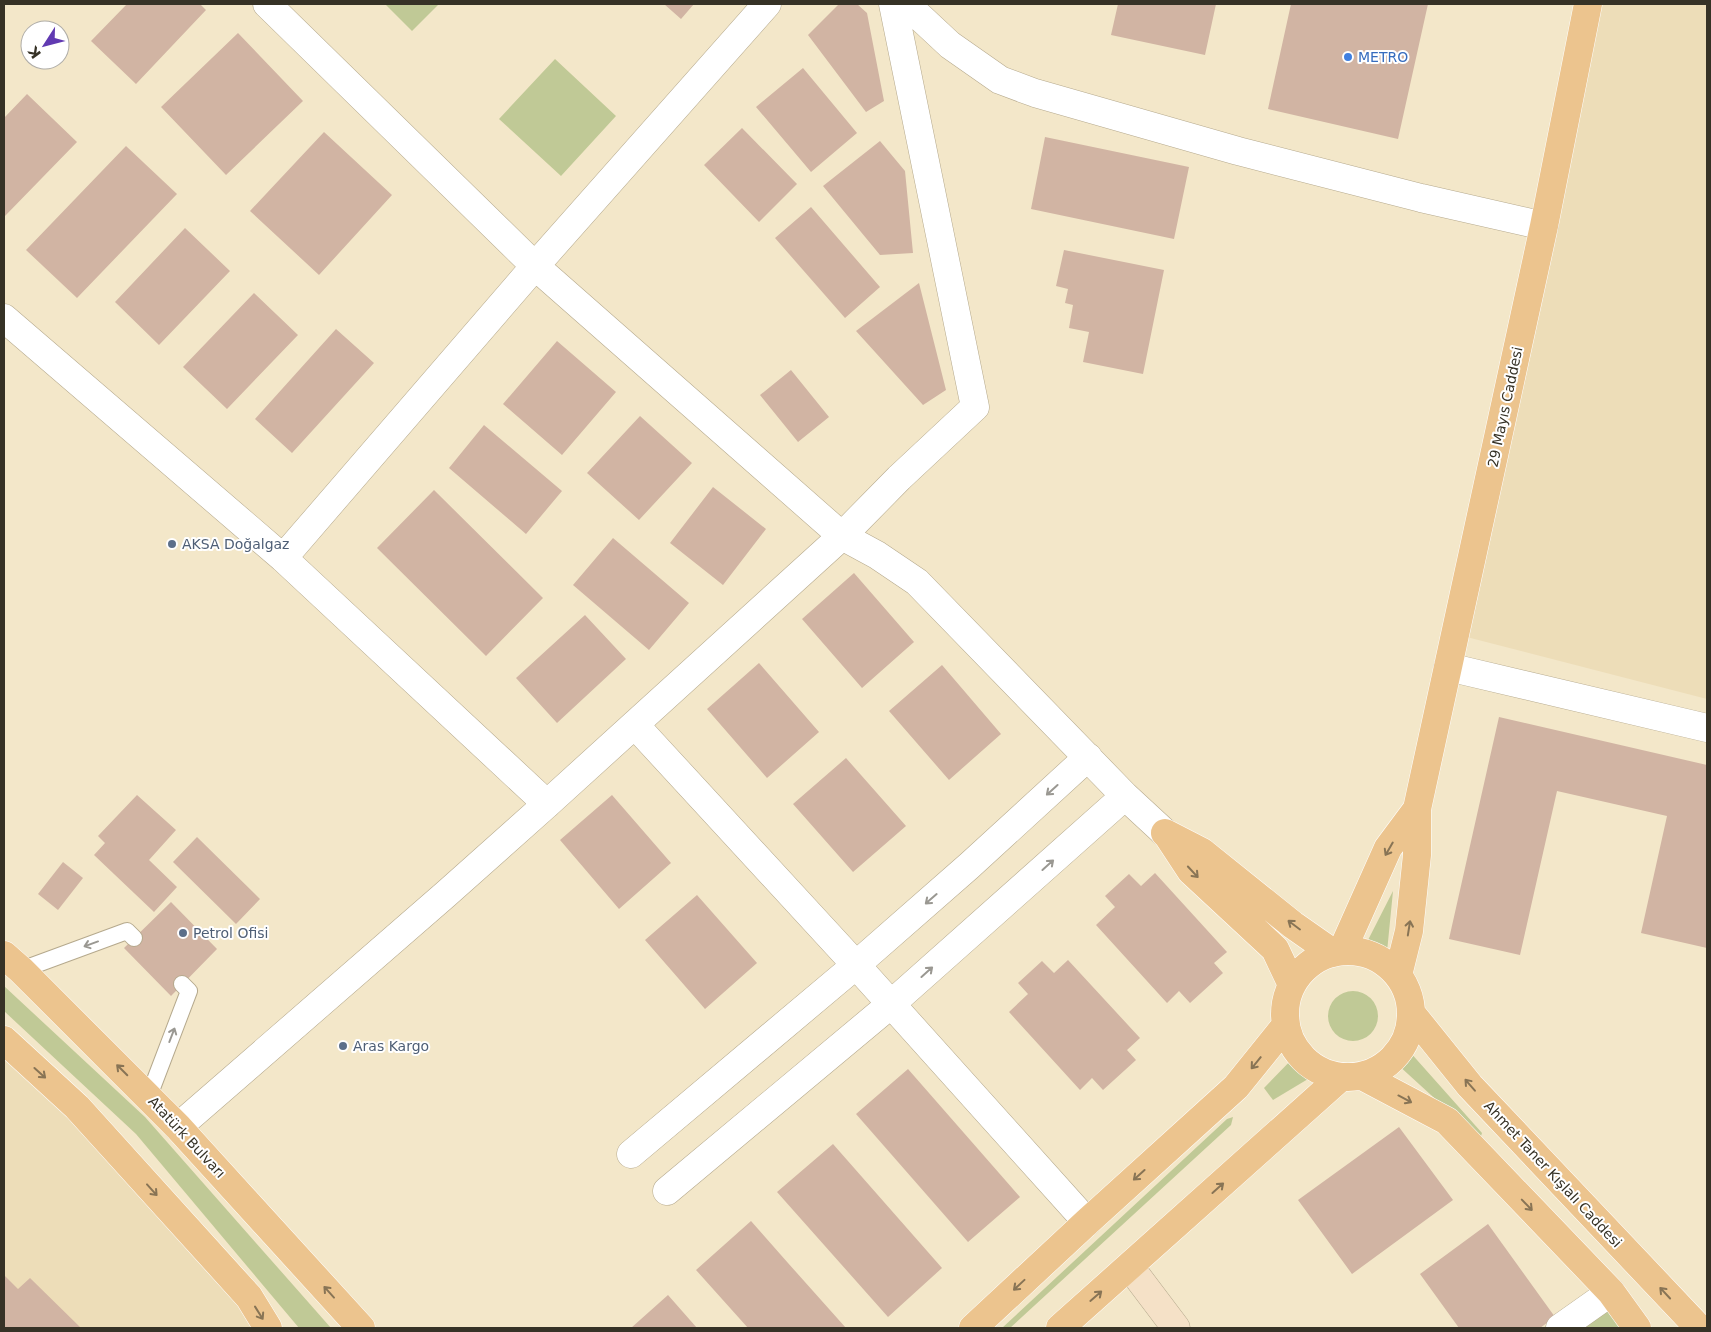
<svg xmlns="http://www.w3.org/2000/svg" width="1711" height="1332" viewBox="0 0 1711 1332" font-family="'DejaVu Sans',sans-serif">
  <rect width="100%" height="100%" fill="#f3e7c9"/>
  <path fill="#edddb8" d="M1588,4H1707V699L1455,634Z
    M4,1040L268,1328H4Z"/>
  <path fill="#c0c996" d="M385,4H439L412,31Z
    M555,59L616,116L561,176L499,119Z
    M1393,891L1387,952L1366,944Z
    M4,986L145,1117L331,1328H299L136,1134L4,1011Z
    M1328 1016a25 25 0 1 1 50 0a25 25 0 1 1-50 0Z
    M1409,1051L1482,1133L1481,1136L1477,1137L1397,1064Z
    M1297,1054L1313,1076L1273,1100L1264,1088Z
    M1233,1117L1231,1125L1010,1328H1002L1227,1119Z
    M1610,1306L1626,1328H1579Z"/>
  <path fill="#d1b4a3" d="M127,4H200L206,10L136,84L91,41Z
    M664,4H694L681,19Z
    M839,4H857L867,13L884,101L866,112L808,35Z
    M1118,4H1216L1205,55L1111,35Z
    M1291,4H1428L1398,139L1268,109Z
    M238,33L303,101L226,175L161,107Z
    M803,68L857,133L811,172L756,107Z
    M27,94L77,142L5,216L4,215V118Z
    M742,128L797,184L759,222L704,165Z
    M324,132L392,195L319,275L250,211Z
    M1045,137L1189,167L1174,239L1031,209Z
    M880,141L905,171L913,253L880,255L823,186Z
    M126,146L177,194L77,298L26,250Z
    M811,207L880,287L845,318L775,238Z
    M185,228L230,271L159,345L115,302Z
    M1064,250L1164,270L1143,374L1083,362L1089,332L1069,328L1073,305L1065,303L1068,289L1056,286Z
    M919,283L946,390L923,405L856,331Z
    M254,293L298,335L227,409L183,367Z
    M336,329L374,363L292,453L255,419Z
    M557,341L616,392L562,455L503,404Z
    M791,370L829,417L798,442L760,395Z
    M640,416L692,463L639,520L587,473Z
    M484,425L562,491L526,534L449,468Z
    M713,487L766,529L723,585L670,543Z
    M434,490L543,598L486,656L377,548Z
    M613,538L689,603L649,650L573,585Z
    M854,573L914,642L862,688L802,619Z
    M585,615L626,659L557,723L516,678Z
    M759,663L819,732L767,778L707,709Z
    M942,665L1001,734L949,780L889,711Z
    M1499,717L1707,765V948L1641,933L1667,816L1557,791L1520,955L1449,939Z
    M846,758L906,826L853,872L793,804Z
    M137,795L176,830L149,860L177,887L154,912L94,855L105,843L98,836Z
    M612,795L671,863L619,909L560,840Z
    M197,837L260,899L236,924L173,862Z
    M63,862L83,878L58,910L38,894Z
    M1155,873L1227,952L1214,963L1223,973L1190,1003L1179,991L1167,1003L1096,925L1115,907L1105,896L1129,874L1141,886Z
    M697,895L757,963L705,1009L645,940Z
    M171,902L217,949L171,996L124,948Z
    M1068,960L1140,1038L1127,1050L1136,1060L1103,1090L1092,1078L1080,1090L1009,1012L1028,994L1018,983L1042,961L1054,973Z
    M908,1069L1020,1197L968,1242L856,1114Z
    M1399,1127L1453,1200L1352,1274L1298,1200Z
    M833,1144L942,1268L888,1317L777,1192Z
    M751,1221L788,1263L846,1328H748L696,1270Z
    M1488,1224L1555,1317L1540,1328H1459L1420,1274Z
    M4,1275L18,1289L30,1278L81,1328H4Z
    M668,1295L697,1328H631Z"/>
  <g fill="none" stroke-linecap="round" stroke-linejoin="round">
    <g stroke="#b5a98d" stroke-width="18">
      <path id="lane" d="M21,970L127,931L134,938
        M149,1096L189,991L182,984"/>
    </g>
    <g stroke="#b5a98d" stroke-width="29">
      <path id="street" d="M267,4L535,266L842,536L877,555L917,582L1125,796L1165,833
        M906,4L950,45L1000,80L1035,93L1238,151L1421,198L1544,226
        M4,318L283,558L547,804
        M283,558L535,266L767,4
        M1448,667L1707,728
        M635,725L856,965L1087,1222
        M178,1127L446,894L547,804L842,536L899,478L975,407L893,4
        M631,1154L856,965L969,866L1088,757
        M667,1191L890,1005L1125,796
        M1560,1328L1611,1292"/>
    </g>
    <g stroke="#b5a98d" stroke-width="29">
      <path id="secondary" d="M1130,1267L1176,1328"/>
    </g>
    <g stroke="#fff" stroke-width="29">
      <path id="primary" d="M1165,833L1202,852L1293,925L1333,953
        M1168,836L1191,871L1275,949L1292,985
        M1342,951L1388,848L1417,809
        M1285 1014a63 63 0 1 1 126 0a63 63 0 1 1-126 0Z
        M4,955L21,970L178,1127L361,1328
        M1398,975L1409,931L1417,855V809L1544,226L1588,4
        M1412,1014L1470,1086L1699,1328
        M4,1040L77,1107L249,1297L268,1328
        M1362,1076L1447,1121L1611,1292L1637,1328
        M973,1328L1087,1222L1236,1087L1286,1025
        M1060,1328L1341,1077"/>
    </g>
    <use href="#lane" stroke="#fff" stroke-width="16"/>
    <use href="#street" stroke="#fff" stroke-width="28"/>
    <use href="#secondary" stroke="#f5e1c7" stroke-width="28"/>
    <use href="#primary" stroke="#ecc48e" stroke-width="28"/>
  </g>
  <defs><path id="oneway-shaft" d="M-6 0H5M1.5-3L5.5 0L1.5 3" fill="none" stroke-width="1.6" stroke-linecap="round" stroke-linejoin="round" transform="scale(1.25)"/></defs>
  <g stroke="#9a9892">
    <use href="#oneway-shaft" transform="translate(1052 790) rotate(138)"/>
    <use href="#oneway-shaft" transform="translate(1048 865) rotate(-42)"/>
    <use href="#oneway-shaft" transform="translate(931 899) rotate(139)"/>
    <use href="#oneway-shaft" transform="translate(91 944) rotate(160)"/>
    <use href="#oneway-shaft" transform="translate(927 972) rotate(-42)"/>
    <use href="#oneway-shaft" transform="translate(172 1035) rotate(-69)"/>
  </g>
  <g stroke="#887455">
    <use href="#oneway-shaft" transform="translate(1389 849) rotate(120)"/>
    <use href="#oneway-shaft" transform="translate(1193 872) rotate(47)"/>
    <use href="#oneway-shaft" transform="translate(1294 925) rotate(-143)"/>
    <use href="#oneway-shaft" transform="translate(1409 928) rotate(-81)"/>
    <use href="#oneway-shaft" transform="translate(1256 1063) rotate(129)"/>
    <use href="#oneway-shaft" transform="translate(122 1070) rotate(-135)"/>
    <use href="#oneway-shaft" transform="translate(40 1073) rotate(42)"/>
    <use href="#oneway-shaft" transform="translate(1470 1085) rotate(-131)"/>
    <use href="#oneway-shaft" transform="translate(1405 1099) rotate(28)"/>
    <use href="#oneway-shaft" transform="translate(1139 1175) rotate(138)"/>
    <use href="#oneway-shaft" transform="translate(1218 1188) rotate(-42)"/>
    <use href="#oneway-shaft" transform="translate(152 1190) rotate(48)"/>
    <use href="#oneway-shaft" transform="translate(1527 1205) rotate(46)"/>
    <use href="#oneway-shaft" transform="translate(1019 1285) rotate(137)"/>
    <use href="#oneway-shaft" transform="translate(329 1292) rotate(-132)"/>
    <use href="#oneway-shaft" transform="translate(1665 1293) rotate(-133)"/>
    <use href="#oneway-shaft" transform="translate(1096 1296) rotate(-41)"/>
    <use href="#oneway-shaft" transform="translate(259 1313) rotate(58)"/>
  </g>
  <circle fill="#3f7fe0" stroke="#fff" stroke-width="2" cx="1348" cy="57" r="5"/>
  <g fill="#5c6f8a" stroke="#fff" stroke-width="2">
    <circle cx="172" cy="544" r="5"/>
    <circle cx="183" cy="933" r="5"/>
    <circle cx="343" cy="1046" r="5"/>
  </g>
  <g text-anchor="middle" stroke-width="4" stroke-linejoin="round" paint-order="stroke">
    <g font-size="14" fill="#366cbe" stroke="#fff" text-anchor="start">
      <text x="1358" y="62">METRO</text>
    </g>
    <g font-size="14" fill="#363226" stroke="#fff">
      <text transform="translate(1505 407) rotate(-78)" y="5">29 Mayıs Caddesi</text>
      <text transform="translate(187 1137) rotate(47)" y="5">Atatürk Bulvarı</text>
      <text transform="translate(1553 1174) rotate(47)" y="5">Ahmet Taner Kışlalı Caddesi</text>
    </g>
    <g font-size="14" fill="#4e5e75" stroke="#fff" text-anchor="start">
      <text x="182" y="549">AKSA Doğalgaz</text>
      <text x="193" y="938">Petrol Ofisi</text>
      <text x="353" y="1051">Aras Kargo</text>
    </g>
  </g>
  <rect width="1711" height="1332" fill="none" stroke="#363226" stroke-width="10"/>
  <g transform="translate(45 45) rotate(234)"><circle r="24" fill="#ffffff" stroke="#afada8"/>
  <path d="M0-4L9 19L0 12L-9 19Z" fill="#613ab2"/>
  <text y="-8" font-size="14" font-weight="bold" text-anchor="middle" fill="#363226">K</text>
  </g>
</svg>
